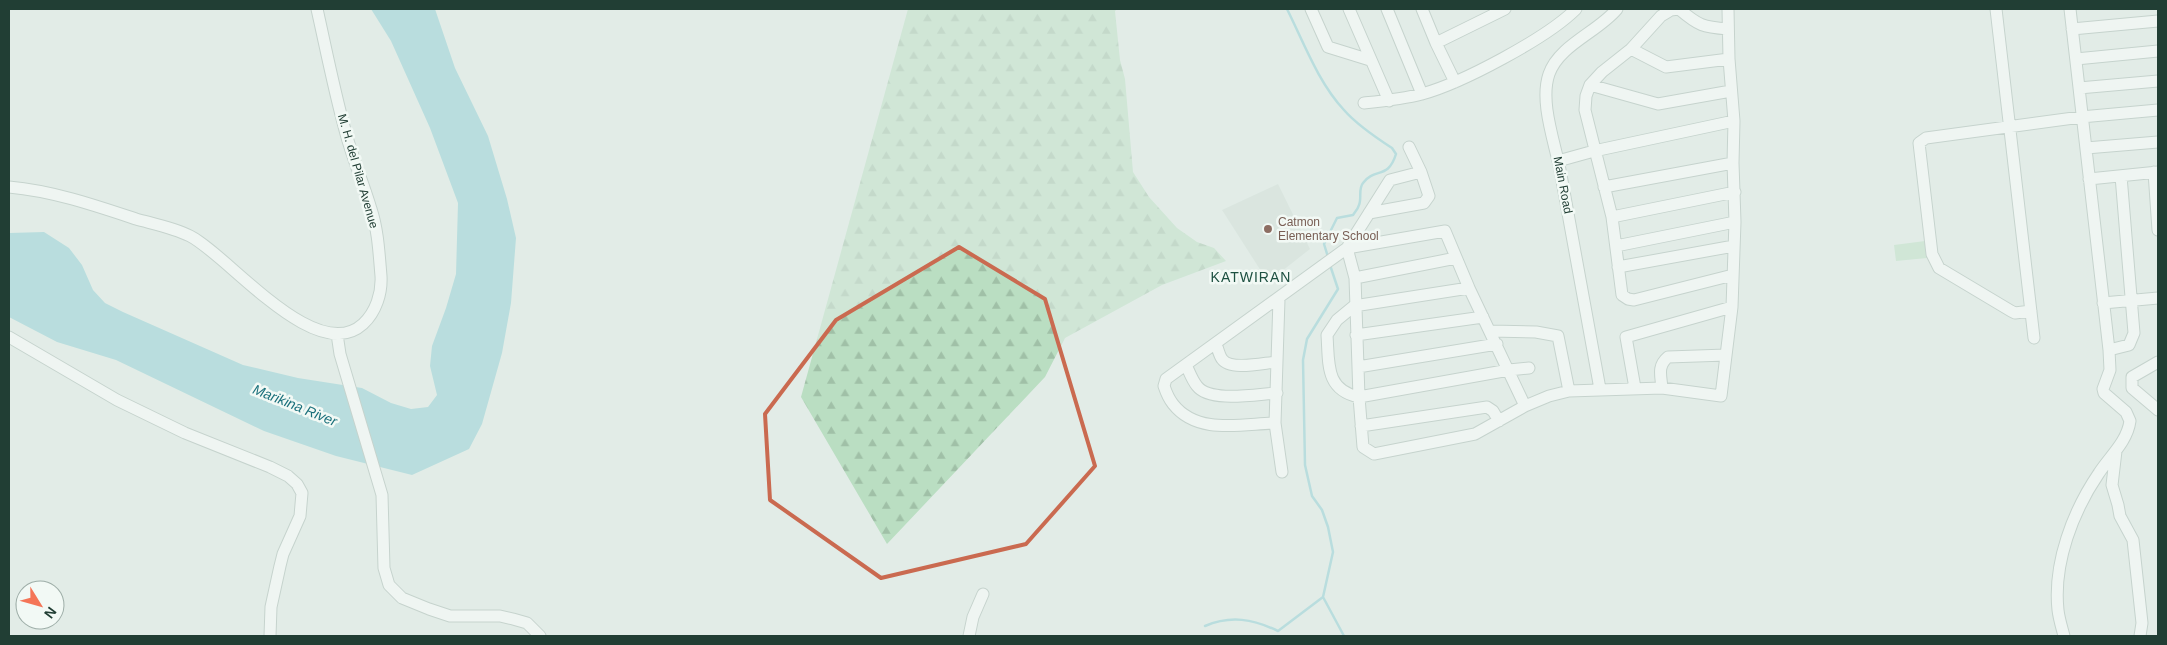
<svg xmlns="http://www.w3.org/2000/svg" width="2167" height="645" viewBox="0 0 2167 645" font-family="Helvetica,sans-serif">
  <defs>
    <pattern id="forest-firs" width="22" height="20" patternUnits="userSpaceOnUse" patternTransform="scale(1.25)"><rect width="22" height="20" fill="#badec2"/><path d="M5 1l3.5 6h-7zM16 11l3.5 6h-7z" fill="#a0c0a7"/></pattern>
  </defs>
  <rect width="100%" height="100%" fill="#e2ece7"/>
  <path fill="#d0dcd6" d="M1278,184L1310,249L1268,282L1222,210Z"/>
  <path fill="#badec2" d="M1925,241L1927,258L1896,261L1894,245Z"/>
  <path fill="url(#forest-firs)" d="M908,9H1117L1115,11L1120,60L1125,79L1133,172L1149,197L1177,228L1197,242L1214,248L1226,261L1162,285L1065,338L1045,377L887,544L801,397Z"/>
  <path fill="#88cbd2" d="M371,9H435L455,68L488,136L507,199L516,238L511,303L502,353L482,424L469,449L412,475L336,456L264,431L116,360L57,342L9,317V233L44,232L69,248L82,265L93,290L105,303L123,312L243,365L298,378L362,388L391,403L411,409L428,407L437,395L430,366L432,346L446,308L456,274L458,203L430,128L391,41Z"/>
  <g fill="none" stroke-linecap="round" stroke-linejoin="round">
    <path stroke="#88cbd2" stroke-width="2.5" d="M1287,9C1304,43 1318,82 1344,110C1357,125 1375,137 1392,148L1396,154C1388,180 1375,167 1363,183C1358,189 1362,198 1359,205C1358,209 1355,212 1353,215L1337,218L1324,244L1328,257
      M1330,265L1338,289L1307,339L1303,360L1305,465L1312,496L1322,510L1328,527L1333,552L1323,597L1344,636
      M1205,626C1231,615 1253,619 1278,631L1323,597"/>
    <g stroke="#a4b4ae" stroke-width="13">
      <path id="minor" d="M1311,9L1328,47L1370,60
        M1349,9L1389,101
        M1387,9L1422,94
        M1422,9L1436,43L1455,82
        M1996,9L2034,338
        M2070,9L2109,350L2129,345L2134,333L2121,176
        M1728,29C1703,27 1699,26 1679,9L1671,10L1661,16L1631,49L1602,72L1590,85L1586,96L1585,110L1612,217L1622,295L1628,299L1634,300L1733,275
        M2072,29L2158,21
        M1436,43L1505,9
        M1631,49L1666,67L1729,59
        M2076,59L2158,51
        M1590,85L1658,104L1731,91
        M2079,88L2158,81
        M1364,103C1383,101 1403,99 1422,94C1462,83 1547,38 1576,9
        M2086,148L2158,142
        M1558,161L1594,151L1734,121
        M2154,172L2158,230
        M2089,179L2158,172
        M9,187C53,191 94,205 136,219C154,224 174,228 190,236C228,255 316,367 363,324C376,312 382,293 381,276C379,253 378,230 371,209C363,182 352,157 345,130C334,90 326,49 317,9
        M1604,187L1733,163
        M1369,213L1424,203L1429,196L1421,172L1409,147
        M1612,217L1735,192
        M1616,246L1735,222
        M1347,248L1355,278L1359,397L1363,447L1374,454L1475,434L1525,406L1549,396L1569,391L1662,388L1721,396L1732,307L1735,222L1733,163L1734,121L1729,59L1728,9
        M1347,248L1445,231L1469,288L1525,406
        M1618,267L1734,246
        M1355,278L1456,258
        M1469,288L1354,306L1337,320L1327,335C1329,363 1325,390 1359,397L1509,370L1529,368
        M1279,299L1275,423L1282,472
        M2103,303L2158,298
        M2031,311L2015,313L2011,311L1939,268L1932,254L1919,143L1926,138L2081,117L2158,110
        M1491,331L1536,332L1558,336L1569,391
        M337,334L340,354L382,495L384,568L389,585L402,598L429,609L450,616H500L513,619L527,623L540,636
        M1356,335L1483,317
        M9,337L117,400L185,433L270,467L288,476L297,484L302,493L300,516L283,554L280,566L271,607L270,636
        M1216,344C1218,349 1219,355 1222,359C1230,371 1263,363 1276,362
        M2158,362L2132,377V388L2158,410
        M1186,365C1189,371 1192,380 1197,386C1210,403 1257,394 1277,393
        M1358,367L1497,344
        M1635,388L1626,337L1732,307
        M1662,388C1661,376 1657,366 1668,357L1726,355
        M1600,389C1587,318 1574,246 1561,175C1556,145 1539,103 1549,74C1559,45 1598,32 1617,9
        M1275,423C1241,424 1197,435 1173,404C1169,399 1166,392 1164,386L1166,379L1347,248L1390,180L1421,172
        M1361,426L1487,407L1493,411L1499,421
        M2116,451L2112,485L2118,505L2120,516L2133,540L2142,623L2140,636
        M969,636L973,617L983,594
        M2064,636C2062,628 2059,619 2058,610C2053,563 2073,511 2099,473C2110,456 2127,442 2130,421L2126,412L2104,393L2103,389L2110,370L2109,350"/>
    </g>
    <use href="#minor" stroke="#fff" stroke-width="11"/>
  </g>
  <path d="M0 0H2167V645H0ZM959,247L1045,299L1095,466L1026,544L881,578L770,500L765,414L836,320Z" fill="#e2ece7" fill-opacity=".55" fill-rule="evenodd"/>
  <path fill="none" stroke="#ca6a50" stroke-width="4" stroke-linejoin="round" d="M959,247L1045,299L1095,466L1026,544L881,578L770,500L765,414L836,320Z"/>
  <circle fill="#8d6e63" stroke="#f2f9f5" stroke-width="2" cx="1268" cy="229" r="5"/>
  <g text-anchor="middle" stroke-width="5" stroke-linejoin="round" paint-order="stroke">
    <g font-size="12" fill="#213e34" stroke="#f2f9f5">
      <text transform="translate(358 171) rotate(74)" y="4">M. H. del Pilar Avenue</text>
      <text transform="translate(1563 185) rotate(79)" y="4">Main Road</text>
    </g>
    <g font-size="12" fill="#785e54" stroke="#f2f9f5" text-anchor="start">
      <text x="1278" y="226">Catmon<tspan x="1278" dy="14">Elementary School</tspan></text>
    </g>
    <g font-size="14" letter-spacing="1" fill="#1d5041" stroke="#f2f9f5">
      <text x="1251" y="282">KATWIRAN</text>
    </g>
    <g font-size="14" font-style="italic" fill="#1a707b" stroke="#f2f9f5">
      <text transform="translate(295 405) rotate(22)" y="5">Marikina River</text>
    </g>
  </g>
  <rect width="2167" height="645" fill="none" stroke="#213e34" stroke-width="20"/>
  <g transform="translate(40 605) rotate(127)"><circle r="24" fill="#f2f9f5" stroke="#9eaea8"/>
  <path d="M0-4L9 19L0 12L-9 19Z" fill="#f47557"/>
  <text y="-8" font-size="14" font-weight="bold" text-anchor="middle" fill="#213e34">N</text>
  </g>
</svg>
